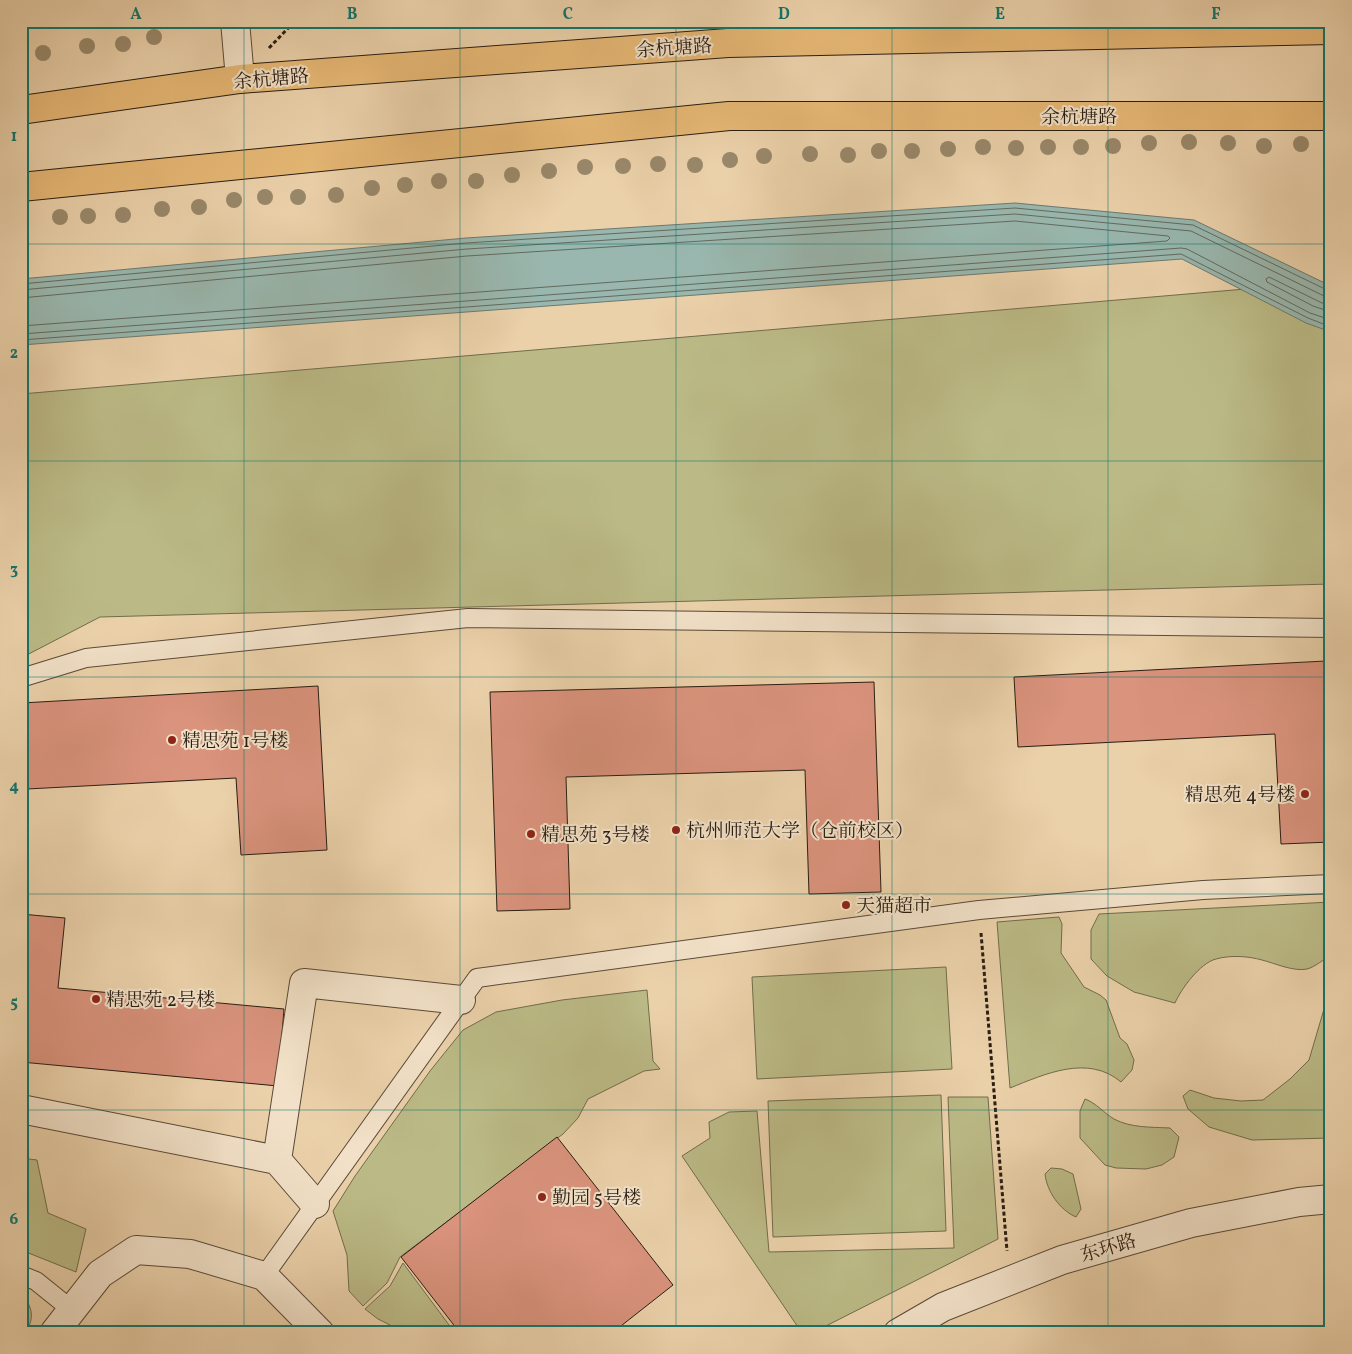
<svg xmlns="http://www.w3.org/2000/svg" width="1352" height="1354" viewBox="0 0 1352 1354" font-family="Vollkorn,'Noto Serif SC',serif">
  <rect width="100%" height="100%" fill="#ebd1aa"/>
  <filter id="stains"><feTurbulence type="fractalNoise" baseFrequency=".004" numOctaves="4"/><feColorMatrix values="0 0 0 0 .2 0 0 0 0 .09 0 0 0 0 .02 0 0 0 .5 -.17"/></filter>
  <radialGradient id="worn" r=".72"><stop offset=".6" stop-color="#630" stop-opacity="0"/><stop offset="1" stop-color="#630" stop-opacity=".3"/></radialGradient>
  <path fill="#bbba86" stroke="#726c4c" d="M1327,282L1331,302V584L100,617L21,658V394Z
    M1331,902V955C1324,959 1315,967 1307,969C1294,972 1274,963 1262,960C1248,956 1230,955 1216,959C1200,963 1181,989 1175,1003L1134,992L1107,976L1091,959V930L1099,914Z
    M1059,917L1062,924L1061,953L1084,987L1100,995L1106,1000L1120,1038L1127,1044L1134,1060L1132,1070L1121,1082C1088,1054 1045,1074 1010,1088L997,922Z
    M946,967L952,1069L757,1079L752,977Z
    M647,990L653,1061L660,1069L644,1071L588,1099L578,1118L563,1134L400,1257L387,1283L363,1306L349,1291L347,1255L333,1211L355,1176L430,1071L463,1030L496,1012L562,1000Z
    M1331,1004V1138L1252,1140L1209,1127L1188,1109L1183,1096L1190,1090L1214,1098L1241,1101L1263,1100L1290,1079L1309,1060L1324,1009Z
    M941,1095L946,1231L773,1237L768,1101Z
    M948,1097H988L998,1239L812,1333H802L682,1156L710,1138L709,1122L729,1112L757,1111L769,1252L954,1248Z
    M1085,1099C1096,1103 1104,1113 1114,1119C1131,1128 1151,1127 1170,1128L1179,1137L1174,1157L1162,1165L1146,1169L1116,1168L1105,1165L1080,1138V1111Z
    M21,1158L37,1160L48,1213L86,1229L76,1272L21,1250Z
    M1051,1168L1062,1169L1073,1174L1081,1209L1076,1217C1060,1210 1047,1192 1045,1174Z
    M403,1263L455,1333H400L390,1325L378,1319L365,1309L390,1286Z
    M21,1294C33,1306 35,1319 25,1333H21Z"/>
  <path fill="#99b7ae" stroke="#6d7970" d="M1015,203L1194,220L1331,286V332L1306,323L1182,259L21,345V279L466,238Z"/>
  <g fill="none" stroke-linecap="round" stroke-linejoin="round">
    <path stroke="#626a60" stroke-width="1" d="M21,284L466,243L1015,208L1193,225L1327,290H1331
      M21,290L467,249L1015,214L1191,231L1324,296L1331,297
      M21,298L467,256L1015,221L1168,236L1170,238L1167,241L21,326
      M1331,304L1322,303L1269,277L1266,279L1267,282L1313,306L1331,312
      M21,334L1181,248L1187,249L1310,313L1331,320
      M21,340L1181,254L1308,318L1331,327"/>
  </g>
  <path fill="#da937d" stroke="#2a1d12" d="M1326,661L1331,744V842L1281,844L1275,734L1018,747L1014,677Z
    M874,682L881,892L809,894L805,770L566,777L570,909L497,911L490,692Z
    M318,686L327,850L241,855L236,778L27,789L22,703Z
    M21,914L65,918L58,988L284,1009L278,1086L21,1062Z
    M557,1137L673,1285L612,1333H460L401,1257Z"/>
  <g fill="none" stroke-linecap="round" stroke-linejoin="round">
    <g stroke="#5a4a38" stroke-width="20">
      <path id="lane" d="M21,678L86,658L468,618L1331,628
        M21,1275L36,1281L72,1310
        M264,1276L477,978L979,910L1203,890L1331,884"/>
    </g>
    <g stroke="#5a4a38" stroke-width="30">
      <path id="street" d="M235,21L240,79
        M21,1109L277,1160
        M315,1204L277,1160L304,983L461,1000
        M54,1333L100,1274L136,1250L190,1254L264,1276L320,1333
        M898,1333L943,1307L1062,1260L1191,1223L1299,1202L1331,1199"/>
    </g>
    <g stroke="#2a1d12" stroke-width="30">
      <path id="primary" d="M21,110L240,79L728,43L1331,30
        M21,187L729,116H1331"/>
    </g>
    <path stroke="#2a1d12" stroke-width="3" stroke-dasharray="4 2.5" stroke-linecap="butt" d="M269,48L295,21
      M981,933L1007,1251"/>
    <use href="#lane" stroke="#f2e1c8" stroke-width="18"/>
    <use href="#street" stroke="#f2e1c8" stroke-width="28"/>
    <use href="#primary" stroke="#e6b875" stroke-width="28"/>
  </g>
  <g fill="#99886a">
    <circle cx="154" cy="37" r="8"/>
    <circle cx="123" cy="44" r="8"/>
    <circle cx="87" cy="46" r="8"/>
    <circle cx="43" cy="53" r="8"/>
    <circle cx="1189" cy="142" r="8"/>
    <circle cx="1149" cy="143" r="8"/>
    <circle cx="1228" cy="143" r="8"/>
    <circle cx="1301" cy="144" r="8"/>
    <circle cx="1113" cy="146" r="8"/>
    <circle cx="1264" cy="146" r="8"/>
    <circle cx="983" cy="147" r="8"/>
    <circle cx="1048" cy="147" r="8"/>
    <circle cx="1081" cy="147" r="8"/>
    <circle cx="1016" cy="148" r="8"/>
    <circle cx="948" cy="149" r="8"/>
    <circle cx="879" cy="151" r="8"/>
    <circle cx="912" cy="151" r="8"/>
    <circle cx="810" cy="154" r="8"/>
    <circle cx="848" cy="155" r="8"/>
    <circle cx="764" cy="156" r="8"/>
    <circle cx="730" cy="160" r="8"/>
    <circle cx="658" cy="164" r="8"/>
    <circle cx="695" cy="165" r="8"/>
    <circle cx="623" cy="166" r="8"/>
    <circle cx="585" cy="167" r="8"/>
    <circle cx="549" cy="171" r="8"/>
    <circle cx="512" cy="175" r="8"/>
    <circle cx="439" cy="181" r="8"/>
    <circle cx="476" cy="181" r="8"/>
    <circle cx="405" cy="185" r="8"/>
    <circle cx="372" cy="188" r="8"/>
    <circle cx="336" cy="195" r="8"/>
    <circle cx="265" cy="197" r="8"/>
    <circle cx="298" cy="197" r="8"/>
    <circle cx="234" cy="200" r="8"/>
    <circle cx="199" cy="207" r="8"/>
    <circle cx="162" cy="209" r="8"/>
    <circle cx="123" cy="215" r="8"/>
    <circle cx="88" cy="216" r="8"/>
    <circle cx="60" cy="217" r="8"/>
  </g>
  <path fill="none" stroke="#0f766e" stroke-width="1" stroke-opacity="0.55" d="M244,21V1333M460,21V1333M676,21V1333M892,21V1333M1108,21V1333M21,244H1331M21,461H1331M21,677H1331M21,894H1331M21,1110H1331"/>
  <g fill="#8f2418" stroke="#f2e1c8" stroke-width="2">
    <circle cx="172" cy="740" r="5"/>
    <circle cx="1305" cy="794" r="5"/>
    <circle cx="676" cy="830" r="5"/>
    <circle cx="531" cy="834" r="5"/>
    <circle cx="846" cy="905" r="5"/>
    <circle cx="96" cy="999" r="5"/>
    <circle cx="542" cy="1197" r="5"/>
  </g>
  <g text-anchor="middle" stroke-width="4" stroke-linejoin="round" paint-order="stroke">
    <g font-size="19" fill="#2a1d12" stroke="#f2e1c8">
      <text transform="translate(674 47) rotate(-4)" y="7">余杭塘路</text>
      <text transform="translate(271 78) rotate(-5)" y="7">余杭塘路</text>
      <text x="1079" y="123">余杭塘路</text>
      <text transform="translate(1108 1247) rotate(-16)" y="7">东环路</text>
    </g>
    <g font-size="19" fill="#2a1d12" stroke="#f2e1c8" text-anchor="start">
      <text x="182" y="747">精思苑 1号楼</text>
      <text x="1295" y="801" text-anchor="end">精思苑 4号楼</text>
      <text x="686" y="837">杭州师范大学（仓前校区）</text>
      <text x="541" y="841">精思苑 3号楼</text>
      <text x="856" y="912">天猫超市</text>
      <text x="106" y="1006">精思苑 2号楼</text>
      <text x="552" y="1204">勤园 5号楼</text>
    </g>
  </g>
  <rect width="1352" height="1354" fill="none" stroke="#ebd1aa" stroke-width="55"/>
  <rect x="28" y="28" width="1296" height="1298" fill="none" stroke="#0f766e" stroke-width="2"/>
  <g font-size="16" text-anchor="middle" font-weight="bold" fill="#0f766e">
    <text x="136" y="19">A</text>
    <text x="352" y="19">B</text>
    <text x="568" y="19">C</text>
    <text x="784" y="19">D</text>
    <text x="1000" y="19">E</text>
    <text x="1216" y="19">F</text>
    <text x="14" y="141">1</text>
    <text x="14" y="358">2</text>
    <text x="14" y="574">3</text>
    <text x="14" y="791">4</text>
    <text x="14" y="1007">5</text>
    <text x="14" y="1224">6</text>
  </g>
  <rect width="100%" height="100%" filter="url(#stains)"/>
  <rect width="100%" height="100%" fill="url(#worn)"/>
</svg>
